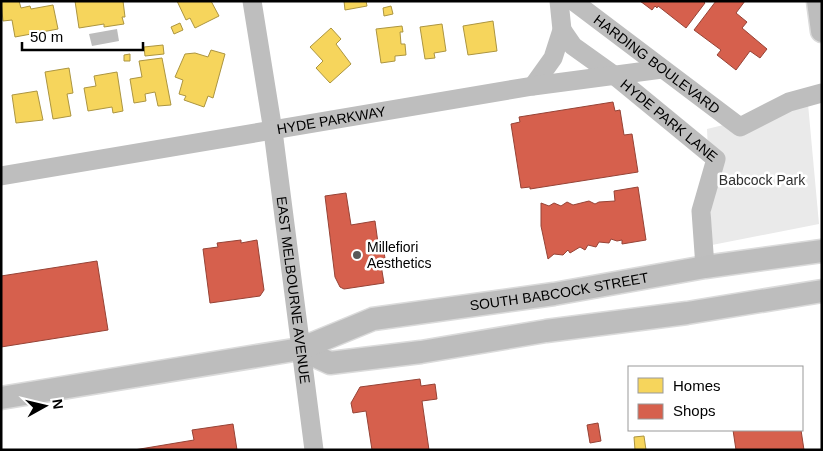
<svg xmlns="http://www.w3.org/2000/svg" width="823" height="451" viewBox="0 0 823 451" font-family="Arial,sans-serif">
  <rect width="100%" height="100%" fill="#fff"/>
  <path fill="#eaeaea" d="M808,104L819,224L712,245L707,129Z"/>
  <path fill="#bcbcbc" d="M117,29L119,41L92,46L89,34Z"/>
  <path fill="#f6d55c" stroke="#ac9540" d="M1,1H19L21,8L30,6L31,9L53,5L58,29L15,37L12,20L3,21Z
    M75,1H123L125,17H122L124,24L104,27V24L79,28Z
    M177,1H211L219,16L195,28L190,18L186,20Z
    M344,1H366L367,6L345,10Z
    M391,6L393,14L384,16L383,8Z
    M493,21L497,51L468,55L463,26Z
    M180,23L183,30L174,34L171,27Z
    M442,24L446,51L434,53L435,58L425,59L420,27Z
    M402,26L403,32H400L401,44H405L406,55L395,56V61L381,63L376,29Z
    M331,28L341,39L336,44L351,64L330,83L316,68L323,61L310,47Z
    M163,45L164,54L145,56L144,47Z
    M211,50L225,54L213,98L208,96L204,107L184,100L186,96L179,94L183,80L175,77L185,54L195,53L208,57Z
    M130,54V61H124V55Z
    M162,58L171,105L158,106L155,92L145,94L146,101L134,103L130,79L142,77L139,61Z
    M69,68L73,93L67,94L71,116L53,119L45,72Z
    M117,72L123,111L113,113L112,107L88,111L84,88L96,86L94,76Z
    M37,91L43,120L16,123L12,95Z
    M644,436L646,450H635L634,437Z"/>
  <path fill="#d6604d" stroke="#964336" d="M640,1H703L705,3L686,28L658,6L657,8L655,6L652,10Z
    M716,1H745L736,13L747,22L742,28L767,49L760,58L750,51L736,70L717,55L721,50L694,30Z
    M613,102L615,111L620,110L624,135L632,134L638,172L530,189V187L521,188L511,124L520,122L519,117Z
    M638,187L646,240L622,244V240L617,241L611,239L609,243L599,242L596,247L588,245L585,250L580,247L570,253L568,250L563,255L554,254L548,259L541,226V203L549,206L554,203L561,206L567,202L573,205L589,201L595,204L599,202L615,201L614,191Z
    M346,193L351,225L375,221L378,243L382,242L385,258L380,259L384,283L344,289L340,287L335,277L325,196Z
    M241,240V243L257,240L264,290L260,296L210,303L203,249L218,247L217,243Z
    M97,261L108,330L1,347V276Z
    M420,379L421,386L435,384L437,399L422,401L429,450H372L366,411L353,413L351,403L360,387Z
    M598,423L601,441L590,443L587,425Z
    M233,424L237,450H134L194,440L192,430Z
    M733,430H801L804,450H736Z"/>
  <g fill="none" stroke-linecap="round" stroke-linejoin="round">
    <g stroke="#dbdbdb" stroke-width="25">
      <g id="major">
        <path d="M818,1L822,31"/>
        <path d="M300,349L330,363L421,352L546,331L687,313L822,291"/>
        <path id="s5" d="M1,398L300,349L373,319L554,294L705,267L822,251"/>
      </g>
    </g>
    <g stroke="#bebebe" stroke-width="19">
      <path id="s1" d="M252,1L273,131L314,450"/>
      <path id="s2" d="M573,1L740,127L789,102L822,93"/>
      <path id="s3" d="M562,30L573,46L615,76L716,159L701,211L705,267"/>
      <path d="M533,86L553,58L562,30L559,1"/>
      <path id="s4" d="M1,176L533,86L662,69"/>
    </g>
    <use href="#major" stroke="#bdbdbd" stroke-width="22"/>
  </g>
  <circle fill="#595959" stroke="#fff" stroke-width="2" cx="357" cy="255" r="5"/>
  <g text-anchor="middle" stroke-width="5" stroke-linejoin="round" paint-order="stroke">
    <g font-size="14" fill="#000" stroke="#fff">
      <text dy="5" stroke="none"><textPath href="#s2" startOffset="105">HARDING BOULEVARD</textPath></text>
      <text dy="5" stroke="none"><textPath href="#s4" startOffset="335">HYDE PARKWAY</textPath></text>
      <text dy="5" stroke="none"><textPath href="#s3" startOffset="141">HYDE PARK LANE</textPath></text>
      <text dy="5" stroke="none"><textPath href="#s1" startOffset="292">EAST MELBOURNE AVENUE</textPath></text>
      <text dy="5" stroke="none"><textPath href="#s5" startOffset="570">SOUTH BABCOCK STREET</textPath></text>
    </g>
    <g font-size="14" fill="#303030" stroke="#fff">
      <text x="762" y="185">Babcock Park</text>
    </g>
    <g font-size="14" fill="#000" stroke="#fff" text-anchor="start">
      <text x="367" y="252">Millefiori<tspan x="367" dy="16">Aesthetics</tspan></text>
    </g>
  </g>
  <rect width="823" height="451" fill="none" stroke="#000000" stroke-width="5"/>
  <rect x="628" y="366" width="175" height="65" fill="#ffffff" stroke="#999999"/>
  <rect x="638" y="378" width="25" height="15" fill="#f6d55c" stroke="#999999"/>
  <text x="673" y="391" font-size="15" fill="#000000">Homes</text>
  <rect x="638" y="404" width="25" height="15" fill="#d6604d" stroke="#999999"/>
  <text x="673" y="416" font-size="15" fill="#000000">Shops</text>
  <g transform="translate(45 406) rotate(82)" stroke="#ffffff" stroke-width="4" paint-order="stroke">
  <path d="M0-4L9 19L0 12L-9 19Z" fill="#000000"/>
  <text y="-8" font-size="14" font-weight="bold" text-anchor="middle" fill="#000000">N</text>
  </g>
  <path d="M22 42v8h121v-8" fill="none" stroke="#000000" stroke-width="2.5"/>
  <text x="30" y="42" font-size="15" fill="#000000" stroke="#ffffff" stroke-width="4" paint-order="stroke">50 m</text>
</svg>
